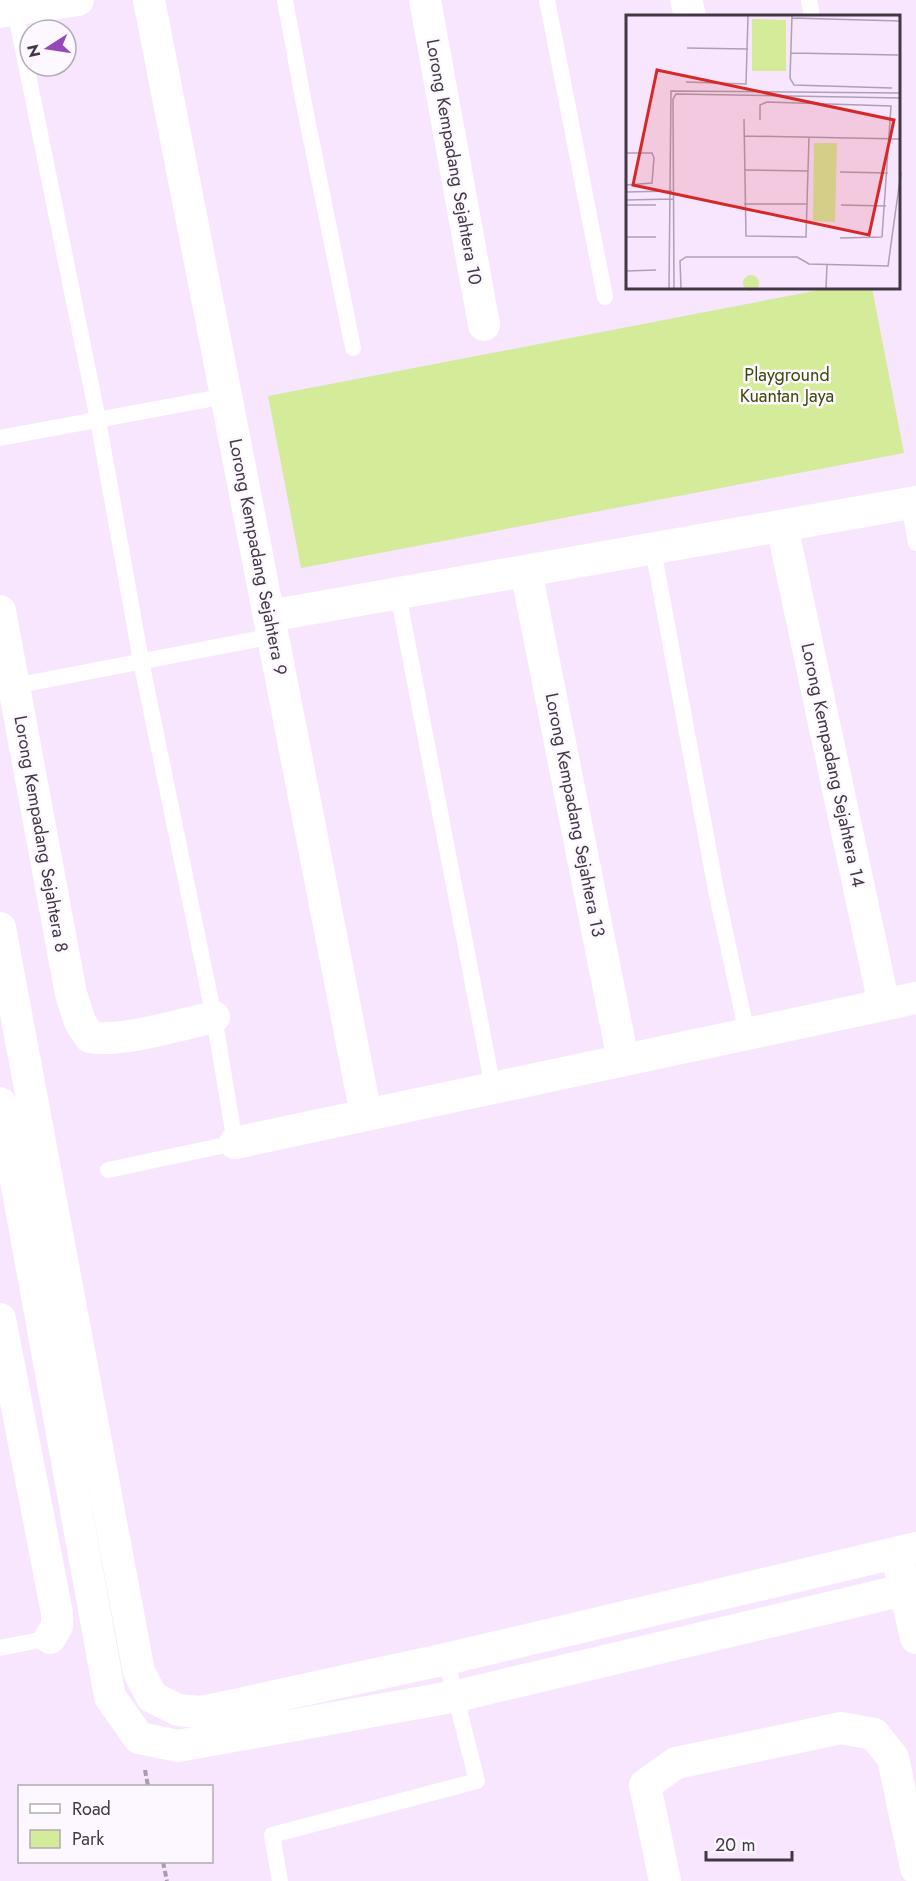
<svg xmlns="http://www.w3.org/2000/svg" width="916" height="1881" viewBox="0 0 916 1881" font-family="Jost,sans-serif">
  <rect width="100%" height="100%" fill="#f7e6fe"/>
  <path fill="#d4eb99" d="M830,288H872L904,453L301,568L268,396Z"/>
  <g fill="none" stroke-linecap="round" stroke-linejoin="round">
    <path stroke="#aa9caf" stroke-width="4" stroke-dasharray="6 3" stroke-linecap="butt" d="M145,1770L148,1786
      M163,1862L167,1881"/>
    <path stroke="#fff" stroke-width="16" d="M285,0L304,104L353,348
      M547,0L605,297
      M809,0L812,16
      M15,10L98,420L141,661L214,1017L235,1143L108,1170
      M0,438L226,396
      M909,504L916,543
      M653,549L716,890L747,1034
      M398,594L493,1088
      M14,686L273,636
      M0,1648L50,1638
      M280,1881L272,1835L477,1781L446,1659"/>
    <path stroke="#fff" stroke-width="32" d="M149,0L366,1115
      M425,0L484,325
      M686,0L690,16
      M0,12L78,0
      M782,526L884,1005
      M526,571L623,1060
      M0,611L71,994L80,1022L90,1037C119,1043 183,1024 214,1017
      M269,616L916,502
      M0,928L139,1672L152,1697L178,1710L202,1712L446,1659L916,1548
      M0,1103L15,1175L110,1697L139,1738L178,1746L457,1696L916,1587
      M235,1143L916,998
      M0,1319L57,1613V1626L50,1638
      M900,1569L916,1638
      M665,1881L645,1785L676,1763L841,1728L874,1734L893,1758L916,1868"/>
  </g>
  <g text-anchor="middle" stroke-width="5" stroke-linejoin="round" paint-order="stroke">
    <g font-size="18" fill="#413844" stroke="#fdf8ff">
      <text transform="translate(454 162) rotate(80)" y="6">Lorong Kempadang Sejahtera 10</text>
      <text transform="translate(258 557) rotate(79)" y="6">Lorong Kempadang Sejahtera 9</text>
      <text transform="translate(833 765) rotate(78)" y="6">Lorong Kempadang Sejahtera 14</text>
      <text transform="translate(575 815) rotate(79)" y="6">Lorong Kempadang Sejahtera 13</text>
      <text transform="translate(41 834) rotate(80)" y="6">Lorong Kempadang Sejahtera 8</text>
    </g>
    <g font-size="18" fill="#3b4905" stroke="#fdf8ff">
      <text x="787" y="381">Playground<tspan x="787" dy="21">Kuantan Jaya</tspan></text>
    </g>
  </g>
  <g transform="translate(626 15)">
    <rect width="274" height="274" fill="#f7e6fe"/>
    <path d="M126,4L160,5V56H126ZM188,128H211L209,207L187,206ZM117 268a8 8 0 1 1 16 0a8 8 0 1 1-16 0Z" fill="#d4eb99"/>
    <path fill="none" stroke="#aea0b4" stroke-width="1.5" d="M166,1L164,63L168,70L266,73M166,3L274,6L273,1M61,33L122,34M165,38L272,40M60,67L120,69L122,1M118,104L120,221L180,222L183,122M134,105V90L141,87L265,91L256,222M118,121L275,124M0,138H26L28,143L26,168L0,170M118,155L182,156M214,157L262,158M0,177L46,176M0,185L47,184M118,189H181M0,190H30M215,190L260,191M0,222H30M214,223L256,222M0,256L30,255M43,274L45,76L275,78M48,274L47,84L50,79L275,83M55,274L54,246L60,242H171L183,249L262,251L275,157M200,274L201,250"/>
    <path fill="#d62828" fill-opacity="0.15" stroke="#d62828" stroke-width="3" d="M31,55L268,105L243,220L7,170Z"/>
    <rect width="274" height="274" fill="none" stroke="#413844" stroke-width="3"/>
  </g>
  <rect x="18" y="1785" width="195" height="78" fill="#fdf8ff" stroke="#b2abb4" stroke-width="1.5"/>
  <rect x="30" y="1804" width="30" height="9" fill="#ffffff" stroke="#b2abb4" stroke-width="1.5"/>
  <text x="72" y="1815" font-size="18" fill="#413844">Road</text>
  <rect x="30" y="1830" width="30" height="18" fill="#d4eb99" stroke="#b2abb4" stroke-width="1.5"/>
  <text x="72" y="1845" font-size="18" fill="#413844">Park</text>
  <g transform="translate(48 48) rotate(258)"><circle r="28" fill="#fdf8ff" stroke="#b2abb4" stroke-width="1.5"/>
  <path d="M0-4.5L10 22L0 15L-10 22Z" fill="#9748b8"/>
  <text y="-9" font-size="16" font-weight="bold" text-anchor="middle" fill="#413844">N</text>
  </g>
  <path d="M706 1851v9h86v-9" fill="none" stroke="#413844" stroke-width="3"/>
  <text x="715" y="1851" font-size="18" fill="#413844" stroke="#fdf8ff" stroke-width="4.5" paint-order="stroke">20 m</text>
</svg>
